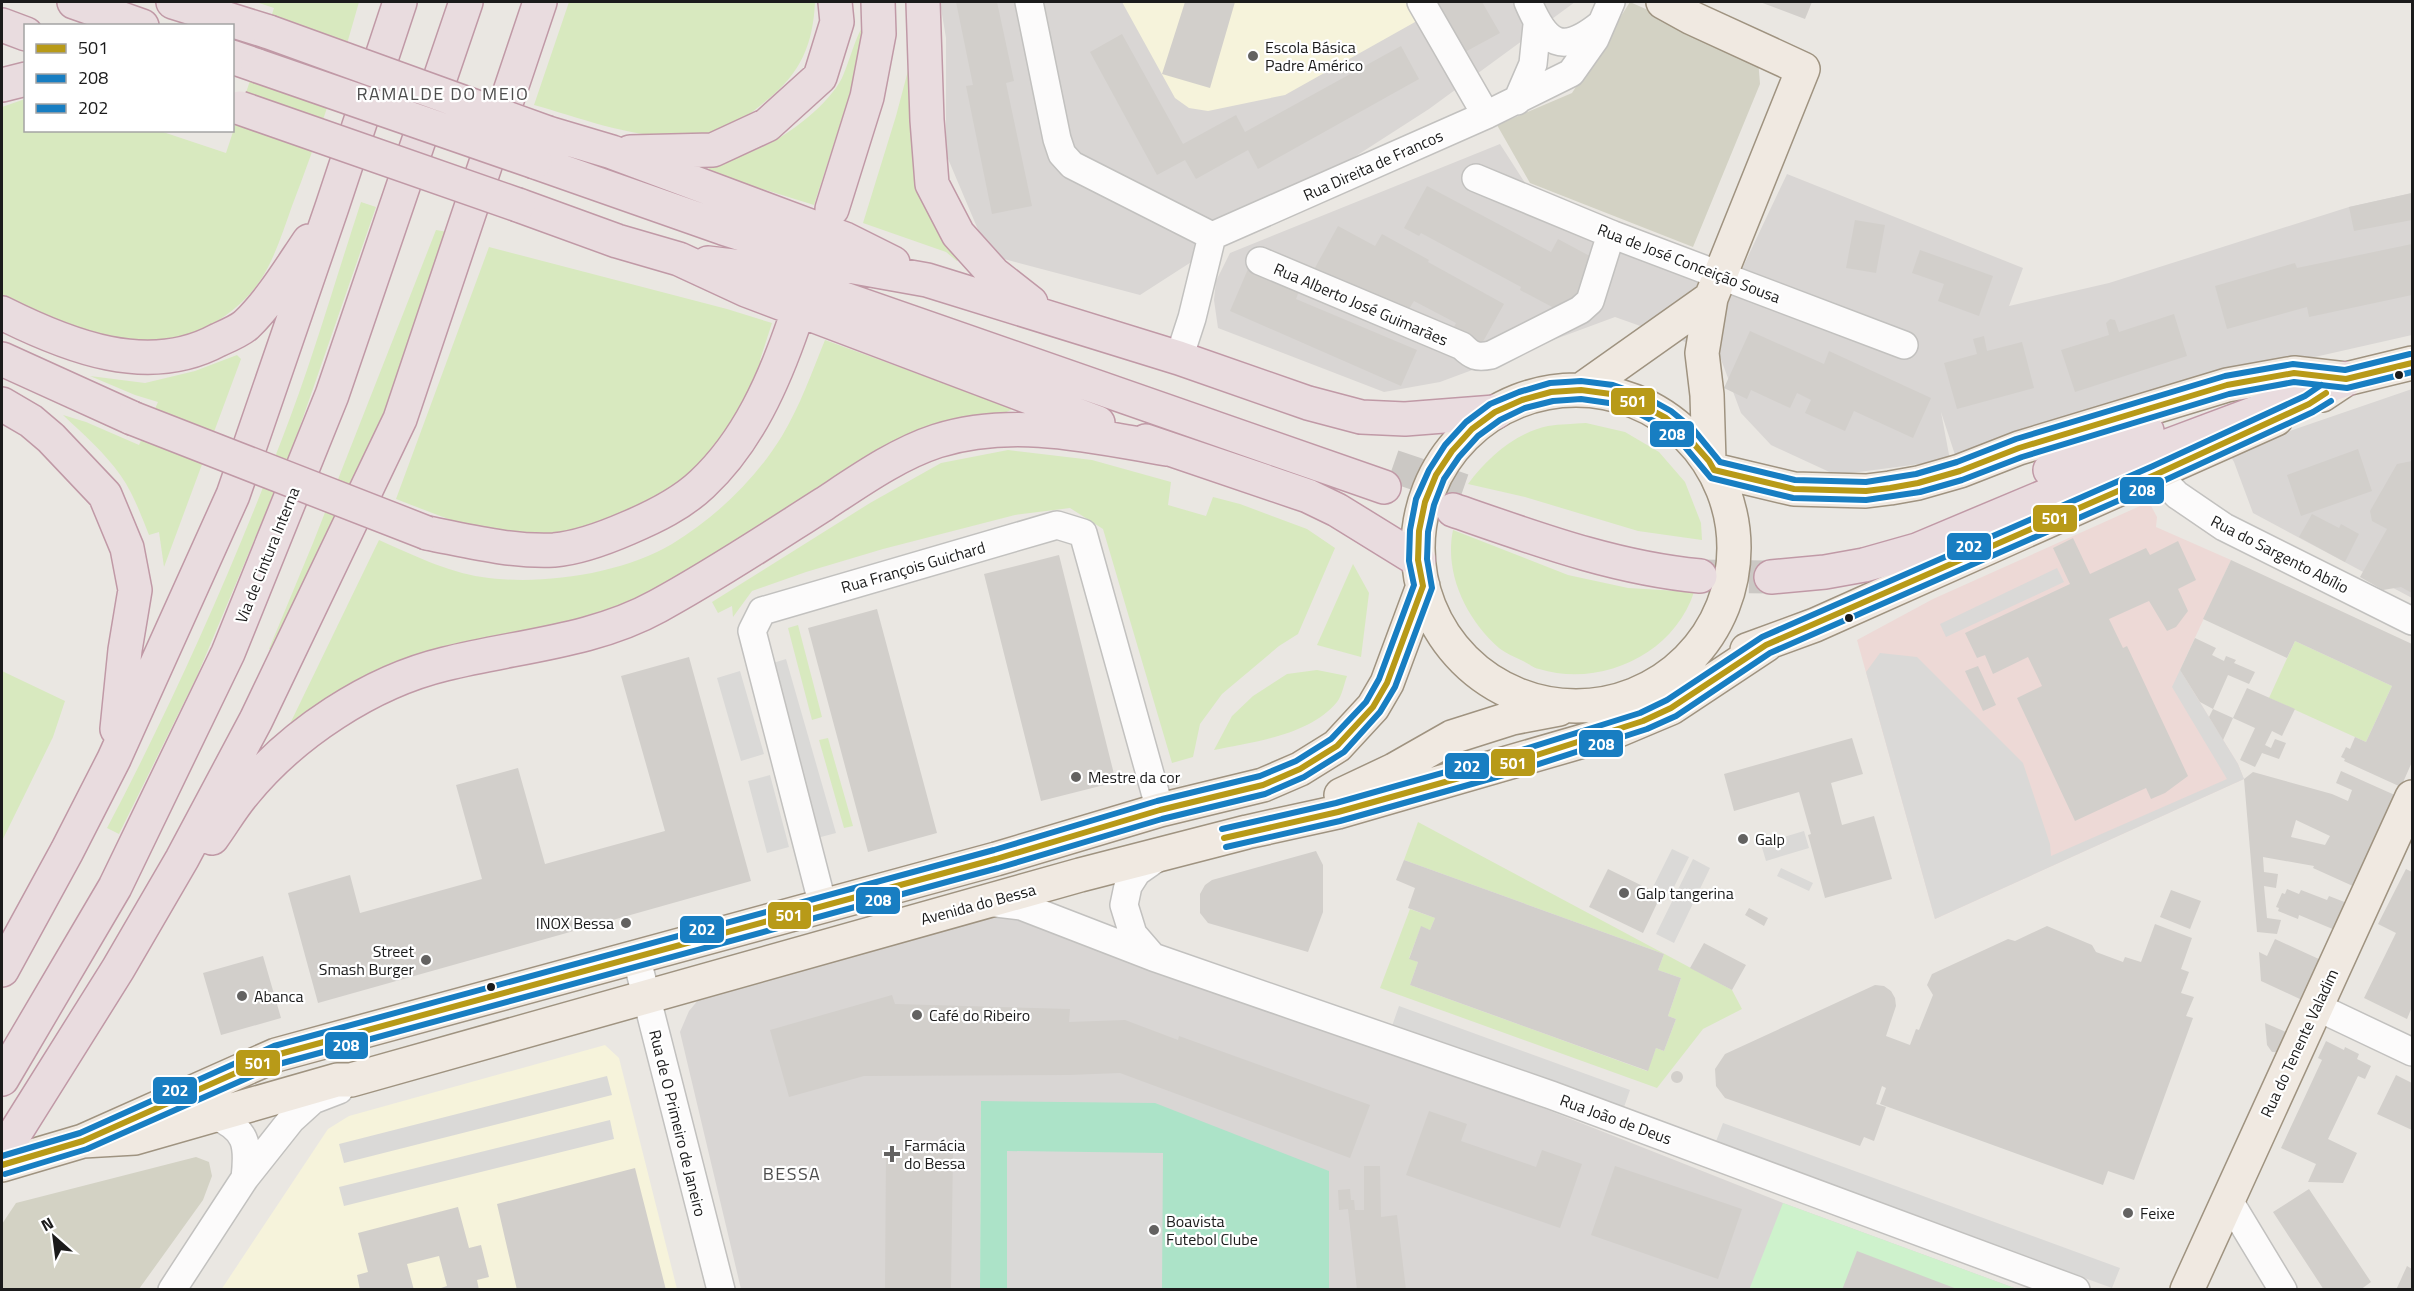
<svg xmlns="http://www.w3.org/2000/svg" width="2414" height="1291" viewBox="0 0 2414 1291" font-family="'Titillium Web',sans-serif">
  <rect width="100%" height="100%" fill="#eae7e2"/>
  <path fill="#d9d6d4" d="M940,2H1575L1429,109L1140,295L1004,259L979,232L946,154V38Z
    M1500,144L1527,186L1742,269L1787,174L2023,268L2009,306L2109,283L2349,207L2412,193V335L2266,368L1956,458L1941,412L1950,460L1836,475L1771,445L1741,413L1719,354L1615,317L1440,382L1384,392L1218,328L1214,300L1216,281L1230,253Z
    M2412,389V598L2253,513L2234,462L2228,452Z
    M1002,915L1462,1076L1783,1203L2017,1289H1329L1328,1171L981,1101L980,1289H741L680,1032L689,1011L699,999Z"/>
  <path fill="#edd9d6" d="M2149,502L2157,517L2156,527L2231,560L2180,670L2238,764L2244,779L1935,919L1857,640L1933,599Z"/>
  <path fill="#f6f3db" d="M1122,2H1415L1424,17L1285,95L1208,111L1189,108L1175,98Z
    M605,1045L619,1058L677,1289L221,1290L328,1129L349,1116Z"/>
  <path fill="#d3d2c4" d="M1630,2L1758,59L1760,84L1693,247L1530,183L1497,125L1572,93Z
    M196,1157L209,1162L212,1176L203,1200L139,1289H2V1224L16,1203Z"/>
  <path fill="#d8e9bf" d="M256,2H359C340,70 318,139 292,206C283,231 275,258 260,281C234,319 184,344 139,346C104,347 36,313 2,299V107L25,99L26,130L160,131L226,153L274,8Z
    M569,2H815C813,44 801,73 767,100C756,109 743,120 730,126C668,153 595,122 534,105Z
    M912,8L961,256L957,261L946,252L863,223L896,116L909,67Z
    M863,27L860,63L814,205L711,173L708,166L713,163C726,159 741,156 753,151C783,140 828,106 842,78C848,66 857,32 863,27Z
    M361,202L376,207L290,455L197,676L119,834L107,828C173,703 231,572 282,439C312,362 335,281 361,202Z
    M436,230L448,232L387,411L275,651L269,649L313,543Z
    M489,247L727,309L772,323L760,360L765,365C758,381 751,400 742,415C733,429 709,462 696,472C643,516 573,540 505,533C467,529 431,512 396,499Z
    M825,340L987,399L1009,404L1011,410L1004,413L980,414L931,428L653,600L287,730L379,540C411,554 447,572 482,577C539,586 622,574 672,544C716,517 755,480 782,436C800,406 812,372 825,340Z
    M237,355L241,359L164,567L159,532L149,535C141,515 133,493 121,476C105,453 83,434 63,415L86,422L139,445L158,402L135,395L90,376L145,383L195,371Z
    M1586,423L1625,432L1659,452L1685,482L1701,523L1702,540L1638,531L1525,497L1468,484C1487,458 1515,433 1548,426C1560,424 1574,424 1586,423Z
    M1008,450L1092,460L1171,482L1168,505L1206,516L1213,497L1240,504L1307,529L1335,548L1298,634L1279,646L1222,694L1200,724L1193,757L1172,763L1103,529L1070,508L1015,515L883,549L806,572L752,591L733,617L732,606L718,613L712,602L870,503L941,463Z
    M1453,530L1568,575L1628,588L1694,592C1674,654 1601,688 1539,669C1533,668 1528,663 1523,661C1515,657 1505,653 1499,648C1466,619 1444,573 1453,530Z
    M1353,564L1369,593L1361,657L1317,645Z
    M798,625L822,717L812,720L788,628Z
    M2295,641L2392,686L2366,742L2269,698Z
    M1317,670L1347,676C1344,684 1342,696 1337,702C1310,735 1254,742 1214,750L1232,716L1253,696L1287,674Z
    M2,671L65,701L53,737L2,841Z
    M828,738L853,826L844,828L819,740Z
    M1418,822L1732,990L1742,1009L1703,1029L1657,1088L1380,988L1410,909L1435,918L1430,930L1421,927L1409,958L1418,962L1410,985L1647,1071L1656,1048L1664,1051L1676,1019L1668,1016L1681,978L1658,970L1664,954L1404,860Z"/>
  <path fill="#cef2cc" d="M1783,1203L2017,1289L1749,1290Z"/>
  <path fill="#ace3c8" d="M981,1101L1155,1103L1329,1171V1289L980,1290Z"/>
  <path fill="#dad9d7" d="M2057,568L2064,582L1946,637L1940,624Z
    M1880,653L1917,657L2023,763L2050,844L2051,856L2227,779L2172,687L2180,670L2238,764L2244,779L1935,919L1866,672Z
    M786,659L836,833L817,838L767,665Z
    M740,671L764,754L741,761L717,678Z
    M770,775L789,847L767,853L748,781Z
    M1804,831L1809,848L1766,861L1761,844Z
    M1672,849L1689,857L1671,893L1654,885Z
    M1693,859L1710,868L1674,943L1656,934Z
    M1781,868L1813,883L1809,891L1777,876Z
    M1399,1006L1630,1090L1623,1110L1392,1026Z
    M607,1076L612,1095L344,1163L339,1144Z
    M610,1120L614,1139L344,1206L339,1187Z
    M1723,1123L2120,1268L2112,1288L1715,1144Z
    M1007,1151L1163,1153L1162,1289H1007Z"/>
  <path fill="#d2cfcb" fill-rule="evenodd" d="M956,2H997L1014,81L1006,83L1032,206L992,214L966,86L973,85Z
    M1185,2H1235L1210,88L1162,74Z
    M1436,2H1482L1500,33L1465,52Z
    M1760,2H1812L1805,19Z
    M1122,34L1183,144L1236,115L1245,132L1401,46L1419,79L1258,169L1248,150L1196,179L1185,160L1157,175L1090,52Z
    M1427,186L1551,252L1558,239L1599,261L1569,316L1520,290L1521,287L1421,233L1419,236L1404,228Z
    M2412,193V220L2354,231L2349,207Z
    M1855,220L1885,225L1876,273L1846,268Z
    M1338,226L1375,246L1382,234L1429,260L1428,262L1504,304L1480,347L1452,331L1456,323L1414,301L1404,317L1311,275Z
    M2412,244V295L2309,317L2307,307L2227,329L2215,286L2295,263L2297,268Z
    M1920,250L1993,276L1979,316L1938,301L1944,284L1912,273Z
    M1248,269L1299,291L1296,299L1417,350L1401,386L1230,311Z
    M2174,314L2187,356L2075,392L2061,350L2109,335L2106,323L2110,319L2115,320L2119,332Z
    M1750,331L1824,364L1829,351L1931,398L1913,438L1854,411L1845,431L1805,413L1811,400L1797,393L1790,408L1751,390L1747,399L1724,388Z
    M1984,336L1987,351L2022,342L2034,388L1957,409L1944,363L1977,354L1973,339Z
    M2358,449L2372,491L2301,516L2287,475Z
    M2412,461V593L2401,587L2383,590L2360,577L2387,529L2372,521L2370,511L2397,464Z
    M2312,514L2339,528L2341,524L2359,534L2345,562L2299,537Z
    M2073,538L2090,574L2146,548L2150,555L2178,541L2196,580L2178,589L2188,611L2176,627L2167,631L2149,601L2109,619L2123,648L2127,646L2188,776L2165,793L2151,799L2146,788L2075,821L2017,698L2042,686L2028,657L1993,674L1985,655L1977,658L1965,633L2070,584L2053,548Z
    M1059,555L1116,782L1041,801L984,574Z
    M2231,560L2412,644V762L2401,787L2344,761L2345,759L2341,757L2346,747L2350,749L2355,737L2366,742L2392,686L2295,641L2287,658L2203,619Z
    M877,609L937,833L868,852L808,628Z
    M2195,638L2216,648L2212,655L2224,661L2226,656L2236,660L2234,663L2255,672L2249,684L2228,675L2213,709L2200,702L2180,670Z
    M689,657L751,881L318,1003L288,893L350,875L360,913L482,879L456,785L518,768L545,864L665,831L621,676Z
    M1978,666L1996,705L1983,711L1965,671Z
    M2247,688L2295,709L2282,736L2272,731L2265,745L2271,748L2275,739L2286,743L2279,759L2262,753L2255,767L2240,760L2255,728L2233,718Z
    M2213,709L2233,718L2223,740L2209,717Z
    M1852,738L1863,774L1831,783L1842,825L1874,816L1892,879L1825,898L1808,835L1811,834L1799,792L1734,811L1724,774Z
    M2341,771L2397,796L2355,887L2313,868L2314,866L2263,857L2264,872L2278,874L2276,888L2264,886L2267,918L2281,920L2277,934L2257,932L2244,779L2253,772L2332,794L2348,801L2352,790L2336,783ZM2296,820L2330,836L2325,845L2291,837Z
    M1316,851L1323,865V912L1308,952L1208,923L1200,913V894L1205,885L1212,880Z
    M1404,860L1664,954L1658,970L1681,978L1668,1016L1676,1019L1664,1051L1656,1048L1648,1071L1410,985L1418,962L1409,959L1421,926L1430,930L1435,918L1408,908L1415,888L1396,880Z
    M1608,869L1661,895L1643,933L1589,907Z
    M2406,869L2412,872V1007L2407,1019L2364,998L2396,933L2378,924Z
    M2287,889L2299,894L2301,890L2327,900L2329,896L2347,903L2335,930L2299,915L2298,919L2278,911L2279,908L2276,907L2282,893L2285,894Z
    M2171,890L2201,901L2190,929L2160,917Z
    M1749,908L1768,918L1764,926L1745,915Z
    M2155,924L2192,938L2181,969L2189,972L2181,993L2194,997L2186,1016L2193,1018L2134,1180L2108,1171L2103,1185L1880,1104L1886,1088L1882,1086L1876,1104L1886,1107L1874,1141L1864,1137L1860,1146L1725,1098L1716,1086L1715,1069L1725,1054L1875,985L1884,986L1891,991L1895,998L1896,1006L1886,1036L1910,1045L1916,1029L1919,1030L1933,995L1927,985L1932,974L2008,939L2015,941L2047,926L2092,945L2096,952L2123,962L2125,957L2141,962Z
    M2275,939L2321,960L2302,1000L2261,981L2259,952L2267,956Z
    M1704,943L1746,965L1732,990L1690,968Z
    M263,956L281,1018L221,1035L203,973Z
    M892,995L895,1004L1070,1009L1069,1022L1125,1020L1178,1040L1179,1036L1370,1105L1350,1158L1120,1073L1069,1075L864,1076L789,1097L770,1030Z
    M2265,1023L2286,1032L2277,1052H2272L2267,1045Z
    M2326,1041L2344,1050L2345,1047L2359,1054L2357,1059L2371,1066L2365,1079L2358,1076L2328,1139L2357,1153L2343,1183L2308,1182L2316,1164L2281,1148L2322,1060L2318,1058Z
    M1671 1077a6 6 0 1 1 12 0a6 6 0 1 1-12 0Z
    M2396,1075L2412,1083V1130L2377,1114Z
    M1429,1111L1467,1124L1461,1141L1536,1167L1542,1150L1582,1164L1560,1228L1406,1175Z
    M886,1150L953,1151L951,1290H885Z
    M1364,1166H1380L1381,1217L1397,1215L1406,1290H1357L1348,1209L1339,1210L1338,1190L1350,1189L1351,1200H1354L1355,1210H1364Z
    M1615,1166L1742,1209L1718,1279L1591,1235Z
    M635,1168L666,1290H517L497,1204Z
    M2309,1189L2371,1282L2360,1290H2324L2273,1212Z
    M458,1207L469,1248L481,1245L489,1277L477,1280L479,1290H435L447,1286L439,1256L407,1264L414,1290H360L357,1275L368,1272L358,1233Z
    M1857,1251L1957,1289V1290H1842Z
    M2407,1266L2412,1269V1290H2396Z"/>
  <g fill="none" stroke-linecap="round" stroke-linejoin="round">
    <path stroke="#cbc8c4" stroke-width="33" stroke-dasharray="33 16" stroke-linecap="butt" d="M1393,466L1463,490
      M1700,576L1771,577"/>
    <g stroke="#c2c1bf" stroke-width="30">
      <path id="minor" d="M1029,2L1057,139L1062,154L1072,165L1212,236
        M1421,2L1486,115
        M1528,2C1546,44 1561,56 1601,24
        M1517,101L1533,64L1537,25
        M1476,178L1611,234L1904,345
        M1212,236L1486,115L1571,73L1595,39L1611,2
        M1260,261L1462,346C1472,356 1477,358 1491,355L1580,310L1590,301L1611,234
        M1179,358L1192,318L1212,236
        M2157,474L2177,495L2224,527L2412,621
        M988,902L1021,906L1153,957L1551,1095L2076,1290
        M823,906L752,631L762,611L1057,525L1083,533L1160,810
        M636,956L721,1290
        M1152,956L1133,934L1124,905L1128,886L1137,872L1160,856
        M2315,1006L2412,1052
        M213,1115C247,1129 249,1144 245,1178
        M2228,1199L2283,1290
        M172,1290L245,1178L291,1120L313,1100L339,1090"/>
    </g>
    <g stroke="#9f9380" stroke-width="36">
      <path id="major" d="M1663,2L1692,18L1803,69L1711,298L1702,353L1707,395L1709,461
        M1581,390L1711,298
        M1418 548a158 158 0 1 1 316 0a158 158 0 1 1-316 0Z
        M2322,395L2346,379L2412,363
        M1714,470L1794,489L1866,491L1890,488L1918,483L1960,471L2019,448L2227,385L2294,373L2346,379
        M1747,650L1815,625L2276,419
        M1341,795L1394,770L1452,737L1512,718L1559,709
        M83,1141L135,1138L337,1080H351L1080,875L1247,832L1338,812L1614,732L1671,708L1766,645
        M2,1165L83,1141L276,1055L996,859L1160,810L1263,785L1300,769L1337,746L1373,707L1387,683L1423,586
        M2187,1290L2412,797"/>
    </g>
    <g stroke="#c099a6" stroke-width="36">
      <path id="highway" d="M74,2L142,26
        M173,2L269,32
        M923,2L927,120L932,184L958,234L994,274L1031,303
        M2,25L26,34
        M232,57L258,66
        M2,85L26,79
        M548,133L612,152L845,239L893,263
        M630,152L713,150L767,125L820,77L837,22L835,2
        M535,162L723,228L832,263L927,280L1179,358L1308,403L1361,417L1405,419L1495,412
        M518,205L617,241L679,259L746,290L1098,423
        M832,209L867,97L879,34L878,2
        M708,263L758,269L1384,487
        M2,313C68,346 148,378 218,340C227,336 239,331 246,325C271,301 290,269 309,241
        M2,359L132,418
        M2,404L31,421L51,438L105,495L127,548L135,590L125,650L117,729
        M1146,441L1308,496L1337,510L1418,560
        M2050,470L2147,431
        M1453,510C1534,538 1614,568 1700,576
        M427,533C469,541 511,552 554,550C578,548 605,538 628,528C654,517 681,504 702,484C748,441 774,381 794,323
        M1771,577L1825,572L1864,565L1917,550L2146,454L2346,379
        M212,838C223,823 232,807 244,793C292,734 370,682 445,664C516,646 593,642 658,606C715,575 769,539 824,504C859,481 897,454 937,441C1013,417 1092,436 1167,449
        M2,970L67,851L114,759L233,495L332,207L400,2
        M2,1079L115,887L228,653L332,395L466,2
        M2,1154L118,969L182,859L256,720L400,419L540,2"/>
    </g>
    <use href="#minor" stroke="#fcfbfb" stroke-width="27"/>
    <use href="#major" stroke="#f0e9e1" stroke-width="33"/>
    <use href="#highway" stroke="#e9dcdf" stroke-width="33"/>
    <g stroke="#c099a6" stroke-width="36" stroke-linecap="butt">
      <path id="highway-bridge" d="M269,32L548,133
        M258,66L535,162
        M240,108L518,205
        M132,418L427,533"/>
    </g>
    <use href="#highway-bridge" stroke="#e9dcdf" stroke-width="33"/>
    <g stroke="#fff" stroke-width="10">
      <path id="bus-1" d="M1224,838L1338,812L1509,764L1643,721L1671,708L1766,645L2157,474L2309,404L2326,393
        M2,1165L83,1141L276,1055L996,859L1160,810L1263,785L1300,769L1337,746L1373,707L1387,683L1423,586L1418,560L1419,531L1425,502L1436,475L1452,451L1472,429L1495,412L1522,400L1551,392L1581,390L1611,394L1640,404L1666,418L1686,435L1709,461L1714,470L1794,489L1866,491L1890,488L1918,483L1960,471L2019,448L2227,385L2294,373L2346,379L2412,363"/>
    </g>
    <g stroke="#fff" stroke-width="10">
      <path id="bus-2" d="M1226,847L1340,821L1511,773L1647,729L1676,716L1770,653L2161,482L2313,412L2331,401
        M5,1174L87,1149L279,1064L998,868L1162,819L1265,794L1304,777L1344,752L1380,712L1395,687L1432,588L1427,559L1428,532L1434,505L1444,479L1459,457L1478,436L1500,420L1525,408L1553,401L1581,399L1609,403L1636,412L1661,425L1680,441L1711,478L1793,498L1866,500L1920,492L1962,480L2022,457L2229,394L2294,382L2347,388L2412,372"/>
    </g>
    <g stroke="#fff" stroke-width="10">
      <path id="bus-3" d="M1222,829L1336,803L1506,755L1640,713L1667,700L1762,637L2153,466L2305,396L2321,385
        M2,1156L80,1133L274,1046L994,850L1157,801L1260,776L1296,761L1331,739L1366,702L1379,679L1414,585L1409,561L1410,530L1416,499L1429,470L1445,445L1466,422L1490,404L1519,392L1550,383L1581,381L1613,385L1644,396L1671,411L1693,429L1720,462L1795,480L1866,482L1916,474L1957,462L2016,439L2225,376L2293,364L2345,370L2410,354"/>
    </g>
    <use href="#bus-1" stroke="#b89a18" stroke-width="6"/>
    <use href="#bus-2" stroke="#187ec2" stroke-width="6"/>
    <use href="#bus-3" stroke="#187ec2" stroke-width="6"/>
  </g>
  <g fill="#636261" stroke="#fff" stroke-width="2">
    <circle cx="1253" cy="56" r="6"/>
    <circle cx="1076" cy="777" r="6"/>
    <circle cx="1743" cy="839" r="6"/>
    <circle cx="1624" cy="893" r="6"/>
    <circle cx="626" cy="923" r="6"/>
    <circle cx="426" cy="960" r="6"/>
    <circle cx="242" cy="996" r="6"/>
    <circle cx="917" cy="1015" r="6"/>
    <path d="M889 1145h6v6h6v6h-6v6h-6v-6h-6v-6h6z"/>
    <circle cx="2128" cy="1213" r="6"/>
    <circle cx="1154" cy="1230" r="6"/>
  </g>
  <g fill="#1b1b1b" stroke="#fff" stroke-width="2">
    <circle cx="2399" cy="375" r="5"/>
    <circle cx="1849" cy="618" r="5"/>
    <circle cx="491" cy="987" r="5"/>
  </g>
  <g text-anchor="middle" stroke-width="4.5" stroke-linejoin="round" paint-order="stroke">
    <g font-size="16" fill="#1b1b1b" stroke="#fff" text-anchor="start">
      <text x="1265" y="53">Escola Básica<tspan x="1265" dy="18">Padre Américo</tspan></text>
      <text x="1088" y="783">Mestre da cor</text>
      <text x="1755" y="845">Galp</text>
      <text x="1636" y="899">Galp tangerina</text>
      <text x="614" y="929" text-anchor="end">INOX Bessa</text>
      <text x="414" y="957" text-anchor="end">Street<tspan x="414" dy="18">Smash Burger</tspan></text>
      <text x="254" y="1002">Abanca</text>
      <text x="929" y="1021">Café do Ribeiro</text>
      <text x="904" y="1151">Farmácia<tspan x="904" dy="18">do Bessa</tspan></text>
      <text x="2140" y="1219">Feixe</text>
      <text x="1166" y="1227">Boavista<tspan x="1166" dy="18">Futebol Clube</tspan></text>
    </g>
    <g font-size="16" fill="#1b1b1b" stroke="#fff">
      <text transform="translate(1373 165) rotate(-24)" y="6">Rua Direita de Francos</text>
      <text transform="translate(1689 263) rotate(21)" y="6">Rua de José Conceição Sousa</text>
      <text transform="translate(1361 304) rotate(23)" y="6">Rua Alberto José Guimarães</text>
      <text transform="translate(2280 554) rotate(27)" y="6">Rua do Sargento Abílio</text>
      <text transform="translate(267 555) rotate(-68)" y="6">Via de Cintura Interna</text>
      <text transform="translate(913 567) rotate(-16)" y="6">Rua François Guichard</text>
      <text transform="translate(978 904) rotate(-15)" y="6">Avenida do Bessa</text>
      <text transform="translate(2299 1043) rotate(-65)" y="6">Rua do Tenente Valadim</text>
      <text transform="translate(1616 1119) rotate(20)" y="6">Rua João de Deus</text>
      <text transform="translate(678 1123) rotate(76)" y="6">Rua de O Primeiro de Janeiro</text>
    </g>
    <g font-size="18" letter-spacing="1.5" fill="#4e4e4e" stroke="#fff">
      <text x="443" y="100">RAMALDE DO MEIO</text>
      <text x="792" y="1180">BESSA</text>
    </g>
  </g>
  <g stroke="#fff" stroke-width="2">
    <rect x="1610" y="387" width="46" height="29" rx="6" fill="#b89a18"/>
    <rect x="1649" y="420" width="46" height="28" rx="6" fill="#187ec2"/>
    <rect x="2119" y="476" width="46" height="29" rx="6" fill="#187ec2"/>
    <rect x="2032" y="504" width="46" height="29" rx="6" fill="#b89a18"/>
    <rect x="1946" y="532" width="46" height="29" rx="6" fill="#187ec2"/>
    <rect x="1578" y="729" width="46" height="29" rx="6" fill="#187ec2"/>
    <rect x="1490" y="748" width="46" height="29" rx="6" fill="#b89a18"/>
    <rect x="1444" y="752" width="46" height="28" rx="6" fill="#187ec2"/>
    <rect x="855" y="886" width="46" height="29" rx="6" fill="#187ec2"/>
    <rect x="767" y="901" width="45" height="29" rx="6" fill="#b89a18"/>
    <rect x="679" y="915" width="46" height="29" rx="6" fill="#187ec2"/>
    <rect x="324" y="1031" width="45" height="29" rx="6" fill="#187ec2"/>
    <rect x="235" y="1049" width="46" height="28" rx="6" fill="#b89a18"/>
    <rect x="152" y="1076" width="46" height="29" rx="6" fill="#187ec2"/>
  </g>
  <g font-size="16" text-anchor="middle" font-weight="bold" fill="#fff">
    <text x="1633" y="407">501</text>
    <text x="1672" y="440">208</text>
    <text x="2142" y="496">208</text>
    <text x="2055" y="524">501</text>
    <text x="1969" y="552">202</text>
    <text x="1601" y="750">208</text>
    <text x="1513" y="769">501</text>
    <text x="1467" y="772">202</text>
    <text x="878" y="906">208</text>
    <text x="789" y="921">501</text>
    <text x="702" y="935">202</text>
    <text x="346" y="1051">208</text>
    <text x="258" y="1069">501</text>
    <text x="175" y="1096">202</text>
  </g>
  <rect width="2414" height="1291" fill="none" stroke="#1b1b1b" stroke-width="6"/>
  <rect x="24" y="24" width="210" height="108" fill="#ffffff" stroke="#a4a4a4" stroke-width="1.5"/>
  <rect x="36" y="44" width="30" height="9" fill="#b89a18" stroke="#a4a4a4" stroke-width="1.5"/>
  <text x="78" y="54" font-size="18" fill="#1b1b1b">501</text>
  <rect x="36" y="74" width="30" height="9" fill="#187ec2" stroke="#a4a4a4" stroke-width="1.5"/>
  <text x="78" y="84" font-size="18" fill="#1b1b1b">208</text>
  <rect x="36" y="104" width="30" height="9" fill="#187ec2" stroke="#a4a4a4" stroke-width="1.5"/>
  <text x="78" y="114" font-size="18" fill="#1b1b1b">202</text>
  <g transform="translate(54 1237) rotate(332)" stroke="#ffffff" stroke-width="4.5" paint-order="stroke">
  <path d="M0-4.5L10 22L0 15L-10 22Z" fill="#1b1b1b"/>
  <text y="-9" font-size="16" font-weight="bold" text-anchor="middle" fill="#1b1b1b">N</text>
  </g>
</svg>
